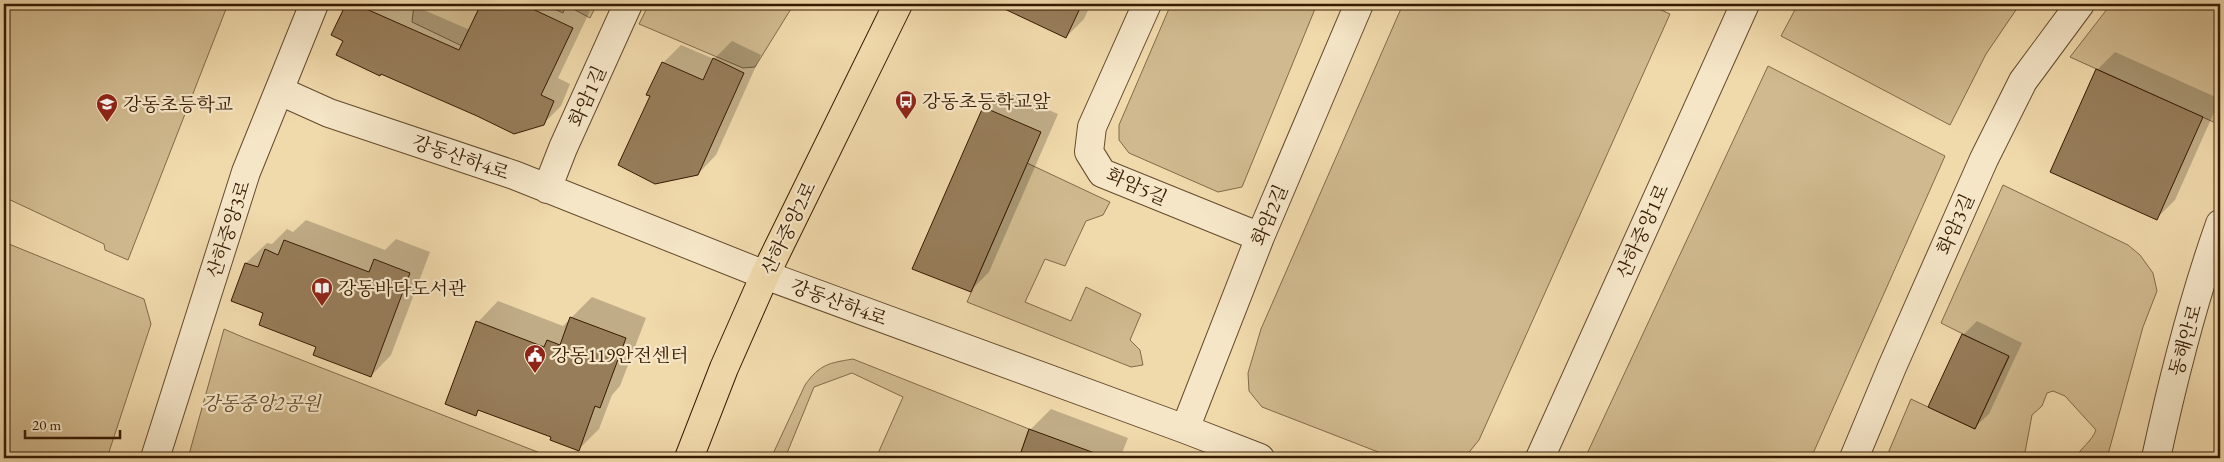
<svg xmlns="http://www.w3.org/2000/svg" width="2224" height="462" viewBox="0 0 2224 462" font-family="'EB Garamond','Noto Serif KR',serif">
  <rect width="100%" height="100%" fill="#f0d9ab"/>
  <filter id="stains"><feTurbulence type="fractalNoise" baseFrequency=".004" numOctaves="4"/><feColorMatrix values="0 0 0 0 .2 0 0 0 0 .09 0 0 0 0 .02 0 0 0 .5 -.17"/></filter>
  <radialGradient id="worn" r=".72"><stop offset=".6" stop-color="#630" stop-opacity="0"/><stop offset="1" stop-color="#630" stop-opacity=".3"/></radialGradient>
  <path fill="#d0b98e" stroke="#836a48" d="M4,4H219L226,9L128,260L105,250L104,244L4,197Z
    M414,4H481L462,46L412,22Z
    M543,4H597L590,18L566,5L563,13Z
    M649,4H794L755,67L743,68L639,24Z
    M1171,4H1317L1242,187L1218,192L1129,153L1119,140V125Z
    M1403,4H1648L1670,14L1479,440L1466,456L1457,458L1391,457L1262,407L1249,391L1248,373L1261,329Z
    M1798,4H2020L1986,54L1950,125L1781,36Z
    M2111,4H2220V125L2070,57Z
    M1768,66L1945,156L1811,458H1585Z
    M1027,163L1110,202L1103,215L1086,221L1065,266L1045,259L1025,302L1071,321L1086,287L1141,314L1130,340L1140,350L1143,365L1131,367L967,302Z
    M2003,185L2128,245L2140,255L2153,273L2157,291L2143,327L2107,458H2075C2081,448 2092,441 2096,430L2065,396L2053,391L2047,393L2042,406L2032,415L2024,458H1886L1911,399L1975,429L2009,357L1941,323Z
    M4,242L144,299L151,324L107,458H4Z
    M224,329L245,338L553,458H188Z
    M853,359L1029,429L1019,458H876L903,397L852,373L814,387L785,458H771L805,385C820,364 829,363 853,359Z"/>
  <path fill="#0003" d="M347,4H410L470,30L482,4H575L590,11L558,78L570,84L561,106L543,124L333,35Z
    M997,4H1091L1084,19L1066,37Z
    M732,41L761,55L716,155L698,174L651,96L663,63L681,45L714,59Z
    M2115,52L2220,99L2175,200L2157,218L2097,70Z
    M1002,90L1058,114L989,272L971,290L984,108Z
    M306,220L385,250L396,239L430,252L391,355L371,376L265,312L232,300L246,263L267,243L272,244L287,229L293,232Z
    M592,297L646,318L620,386L612,395L599,429L578,450L552,436L480,409L475,414L478,322L498,301L563,326Z
    M1977,321L2022,343L1989,414L1975,427L1963,335Z
    M1051,409L1128,438L1120,458H1020L1030,430Z"/>
  <path fill="#977d5a" stroke="#361a02" d="M346,4H355L459,50L481,4H522L573,28L541,95L554,101L544,125L514,134L477,116L381,74L380,76L336,55L343,41L331,35Z
    M994,4H1082L1066,38Z
    M713,58L744,73L698,175L655,184L618,165L650,96L646,95L662,62L703,80Z
    M2096,69L2203,117L2157,220L2050,172Z
    M983,107L1041,132L971,292L912,269Z
    M284,240L369,272L374,259L410,273L371,377L313,355L316,347L259,325L263,313L231,301L245,263L258,267L265,249L278,255Z
    M570,317L626,338L600,408L595,406L579,451L550,440L551,437L478,410L476,416L445,404L476,321L544,347L547,340L560,345Z
    M1962,334L2009,356L1975,429L1928,407Z
    M1029,429L1100,455L1099,458H1019Z"/>
  <g fill="none" stroke-linecap="round" stroke-linejoin="round">
    <g stroke="#644a2c" stroke-width="30">
      <path id="minor" d="M1147,4L1092,127L1089,152L1102,173L1260,237
        M280,91L329,113L514,175L765,275L1185,429L1260,458
        M547,189L563,148L628,4
        M1185,429L1260,237L1359,4
        M155,458L246,172L314,4
        M1540,458L1745,4
        M1854,458L1892,367L1984,159L2023,81L2080,4
        M2156,458C2173,379 2193,300 2220,224"/>
    </g>
    <g stroke="#361a02" stroke-width="30">
      <path id="major" d="M689,458L724,368L765,275L898,4"/>
    </g>
    <use href="#minor" stroke="#f5e6c8" stroke-width="28"/>
    <use href="#major" stroke="#f0d9ab" stroke-width="28"/>
  </g>
  <defs>
    <g id="bus-pin" transform="scale(1.125)"><path d="M0 17L-7.5 6A9.5 9.5 0 1 1 7.5 6Z" fill="#8f2418" stroke="#f5e6c8"/><path d="M-5-6H5V4H4V6H2V4H-2V6H-4V4H-5ZM-3.5-4V0h7V-4ZM-3.5 1.2v1.5H-2V1.2ZM2 1.2v1.5H3.5V1.2Z" fill="#fff"/></g>
    <g id="school-pin" transform="scale(1.125)"><path d="M0 17L-7.5 6A9.5 9.5 0 1 1 7.5 6Z" fill="#8f2418" stroke="#f5e6c8"/><path d="M0-5L7-2L0 1L-7-2ZM-4 1L0 2.5L4 1V4Q0 6-4 4Z" fill="#fff"/></g>
    <g id="library-pin" transform="scale(1.125)"><path d="M0 17L-7.5 6A9.5 9.5 0 1 1 7.5 6Z" fill="#8f2418" stroke="#f5e6c8"/><path d="M-6-4Q-3-5.5-.7-3.5V5Q-3 3-6 4ZM6-4Q3-5.5 .7-3.5V5Q3 3 6 4Z" fill="#fff"/></g>
    <g id="civic-pin" transform="scale(1.125)"><path d="M0 17L-7.5 6A9.5 9.5 0 1 1 7.5 6Z" fill="#8f2418" stroke="#f5e6c8"/><path d="M-.6-6.5H3V-4.5H.6V-3L4-1V1h2V6H-6V1h2V-1L-.6-3ZM-1.2 2.5V6h2.4V2.5Z" fill="#fff"/></g>
  </defs>
  <g fill-rule="evenodd">
    <use href="#bus-pin" x="906" y="101"/>
    <use href="#school-pin" x="107" y="104"/>
    <use href="#library-pin" x="322" y="288"/>
    <use href="#civic-pin" x="535" y="355"/>
  </g>
  <g text-anchor="middle" stroke-width="4.5" stroke-linejoin="round" paint-order="stroke">
    <g font-size="19" fill="#361a02" stroke="#f5e6c8">
      <text transform="translate(587 96) rotate(-66)" y="7">화암1길</text>
      <text transform="translate(461 157) rotate(19)" y="7">강동산하4로</text>
      <text transform="translate(1137 186) rotate(24)" y="7">화암5길</text>
      <text transform="translate(1269 215) rotate(-67)" y="7">화암2길</text>
      <text transform="translate(1955 224) rotate(-66)" y="7">화암3길</text>
      <text transform="translate(788 228) rotate(-64)" y="7">산하중앙2로</text>
      <text transform="translate(228 229) rotate(-72)" y="7">산하중앙3로</text>
      <text transform="translate(1642 231) rotate(-66)" y="7">산하중앙1로</text>
      <text transform="translate(839 302) rotate(20)" y="7">강동산하4로</text>
      <text transform="translate(2185 340) rotate(-74)" y="7">동해안로</text>
    </g>
    <g font-size="19" fill="#361a02" stroke="#f5e6c8" text-anchor="start">
      <text x="922" y="108">강동초등학교앞</text>
      <text x="123" y="111">강동초등학교</text>
      <text x="338" y="295">강동바다도서관</text>
      <text x="551" y="362">강동119안전센터</text>
    </g>
    <g font-size="19" font-style="italic" fill="#644a2c" stroke="#f5e6c8">
      <text x="261" y="410">강동중앙2공원</text>
    </g>
  </g>
  <rect width="2224" height="462" fill="none" stroke="#f0d9ab" stroke-width="20"/>
  <rect x="5" y="5" width="2214" height="452" fill="none" stroke="#361a02" stroke-width="2.5"/>
  <rect x="10" y="10" width="2204" height="442" fill="none" stroke="#361a02"/>
  <path d="M25 430v8h95v-8" fill="none" stroke="#361a02" stroke-width="2.5"/>
  <text x="32" y="430" font-size="15" fill="#361a02" stroke="#f5e6c8" stroke-width="4" paint-order="stroke">20 m</text>
  <rect width="100%" height="100%" filter="url(#stains)"/>
  <rect width="100%" height="100%" fill="url(#worn)"/>
</svg>
